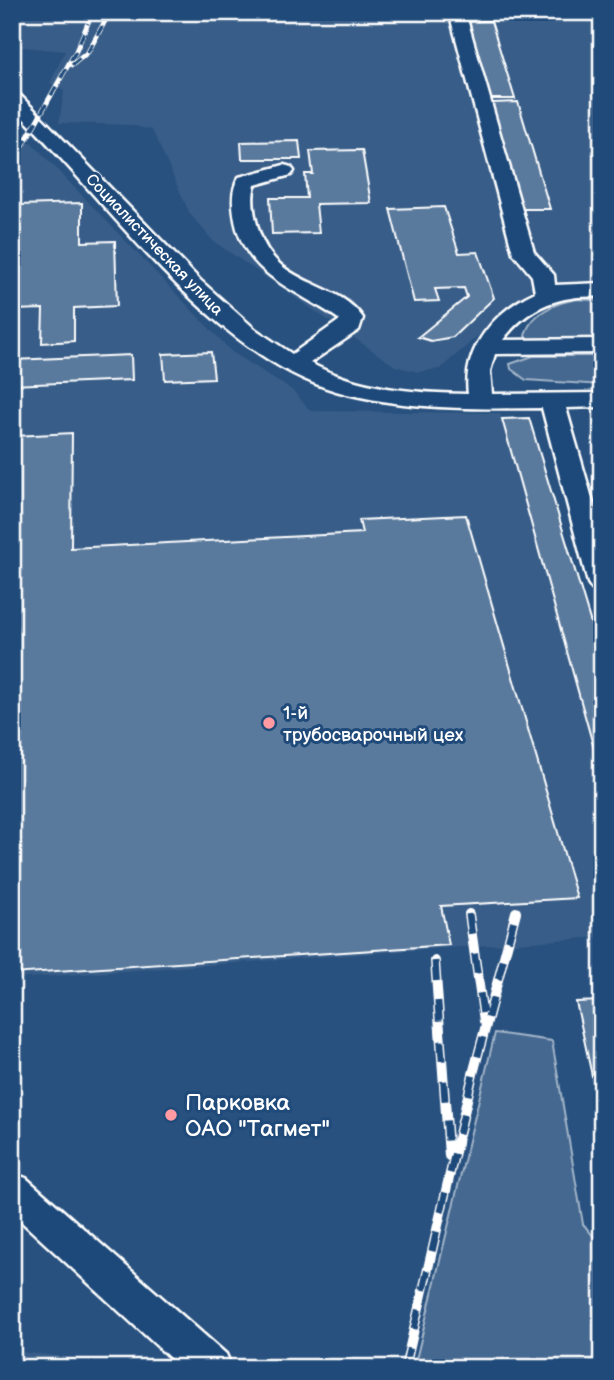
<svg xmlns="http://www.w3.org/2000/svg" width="614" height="1380" viewBox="0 0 614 1380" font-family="'Balsamiq Sans',sans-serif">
  <rect width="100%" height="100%" fill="#28517f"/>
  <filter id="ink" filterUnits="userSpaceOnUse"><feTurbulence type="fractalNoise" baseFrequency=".0143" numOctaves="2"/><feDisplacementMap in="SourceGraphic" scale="14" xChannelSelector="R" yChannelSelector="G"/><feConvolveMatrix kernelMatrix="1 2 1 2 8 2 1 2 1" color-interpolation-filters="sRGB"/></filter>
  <g filter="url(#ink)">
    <path fill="#375d88" d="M12,12H602V283L579,281L537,284L440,369L418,372L395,366L213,241L190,214L152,130L130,125L59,123L64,91L50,83L65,51L12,46Z
      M12,139L14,143L31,142L232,352L292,390L311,411L500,413L602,768V937L12,979Z
      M12,1351L57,1356L60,1368H12Z"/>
    <path fill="#446890" stroke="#a2b4c8" stroke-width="2" d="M578,299L602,301V341H531L525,336C530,313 557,302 578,299Z
      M533,356H602V385L526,380L511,369L510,364Z
      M495,1033L552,1041L583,1224L602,1246V1368H414Z"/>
    <path fill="#5a7a9d" stroke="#fff" stroke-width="2" d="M491,21L515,99H481L460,22Z
      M518,102L550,209H519L491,103Z
      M299,141L301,159H242L241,142Z
      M362,150L371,203L316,204L319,233L272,234L270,198H307L305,174H313L310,151Z
      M82,203V242L115,241L117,306L74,308V341L42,343L43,309L13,310L19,205Z
      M444,207L459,253L478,252L494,298L453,337L431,341L418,337L467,297L464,288L435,289L439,301L414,302L390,209Z
      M211,352L214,378L165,380L163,354Z
      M131,355L132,380L12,385V360Z
      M529,418L602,660V777L502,419Z
      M72,433L71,548L362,533L359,520L466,515L577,898L441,906L449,945L12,974V491L15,436Z
      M602,1001V1122L576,1002Z
      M602,1001V1122L576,1002Z"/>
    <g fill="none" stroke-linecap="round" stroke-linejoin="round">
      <g stroke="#fff" stroke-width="5">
        <path id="minor" d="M449,12H465L534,252L554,275L555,285L602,283V297C561,294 528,306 503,340L602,339V353L495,354L490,371L492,394L602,393V407L566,408L602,533V591L592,589L588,583L542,408C473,409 403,410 336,391C209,354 106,198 12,107V92L18,93L200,280L255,329L292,354L340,320C296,288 242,276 234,214C232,201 232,188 239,177L284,165L291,167L294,171L291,175L255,185C251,199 254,214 258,228C275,289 336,278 363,318L359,330L310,363C358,389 415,393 468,394C462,348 495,311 535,292L532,276L513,253Z
          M12,1173L26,1178L226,1354L232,1368H181L12,1213Z"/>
      </g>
      <use href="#minor" fill="#1f4a7a" fill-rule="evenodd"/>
      <g stroke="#fff" stroke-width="5">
        <path id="rail-far1" d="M72,65L88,52L110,12
          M12,165L76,51L88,23"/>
      </g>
      <g stroke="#fff" stroke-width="10">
        <path id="rail" d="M469,914L484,1021
          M435,961L449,1156
          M405,1368L473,1074L516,912"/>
      </g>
      <use href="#rail-far1" stroke="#1f4a7a" stroke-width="3.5" stroke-dasharray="10" stroke-linecap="butt"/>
      <use href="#rail" stroke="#1f4a7a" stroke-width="7" stroke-dasharray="20" stroke-linecap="butt"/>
    </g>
  </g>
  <g fill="#ff9aa2" stroke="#1f4a7a" stroke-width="2.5">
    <circle cx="269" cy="723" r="7"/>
    <circle cx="171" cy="1115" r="7"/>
  </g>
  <g text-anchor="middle" stroke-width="6" stroke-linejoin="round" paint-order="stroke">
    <g font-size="16" fill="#fff" stroke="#1f4a7a">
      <text transform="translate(155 244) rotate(46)" y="6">Социалистическая улица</text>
    </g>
    <g font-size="19" fill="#fff" stroke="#1f4a7a" text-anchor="start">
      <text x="283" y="719">1-й<tspan x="283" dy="22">трубосварочный цех</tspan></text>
    </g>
    <g font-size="23" fill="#fff" stroke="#1f4a7a" text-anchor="start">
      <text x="185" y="1110">Парковка<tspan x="185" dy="26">ОАО "Тагмет"</tspan></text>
    </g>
  </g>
  <rect width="614" height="1380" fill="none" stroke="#1f4a7a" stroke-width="42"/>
  <rect x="21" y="21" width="572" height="1338" fill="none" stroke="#fff" stroke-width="2.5" filter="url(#ink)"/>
</svg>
